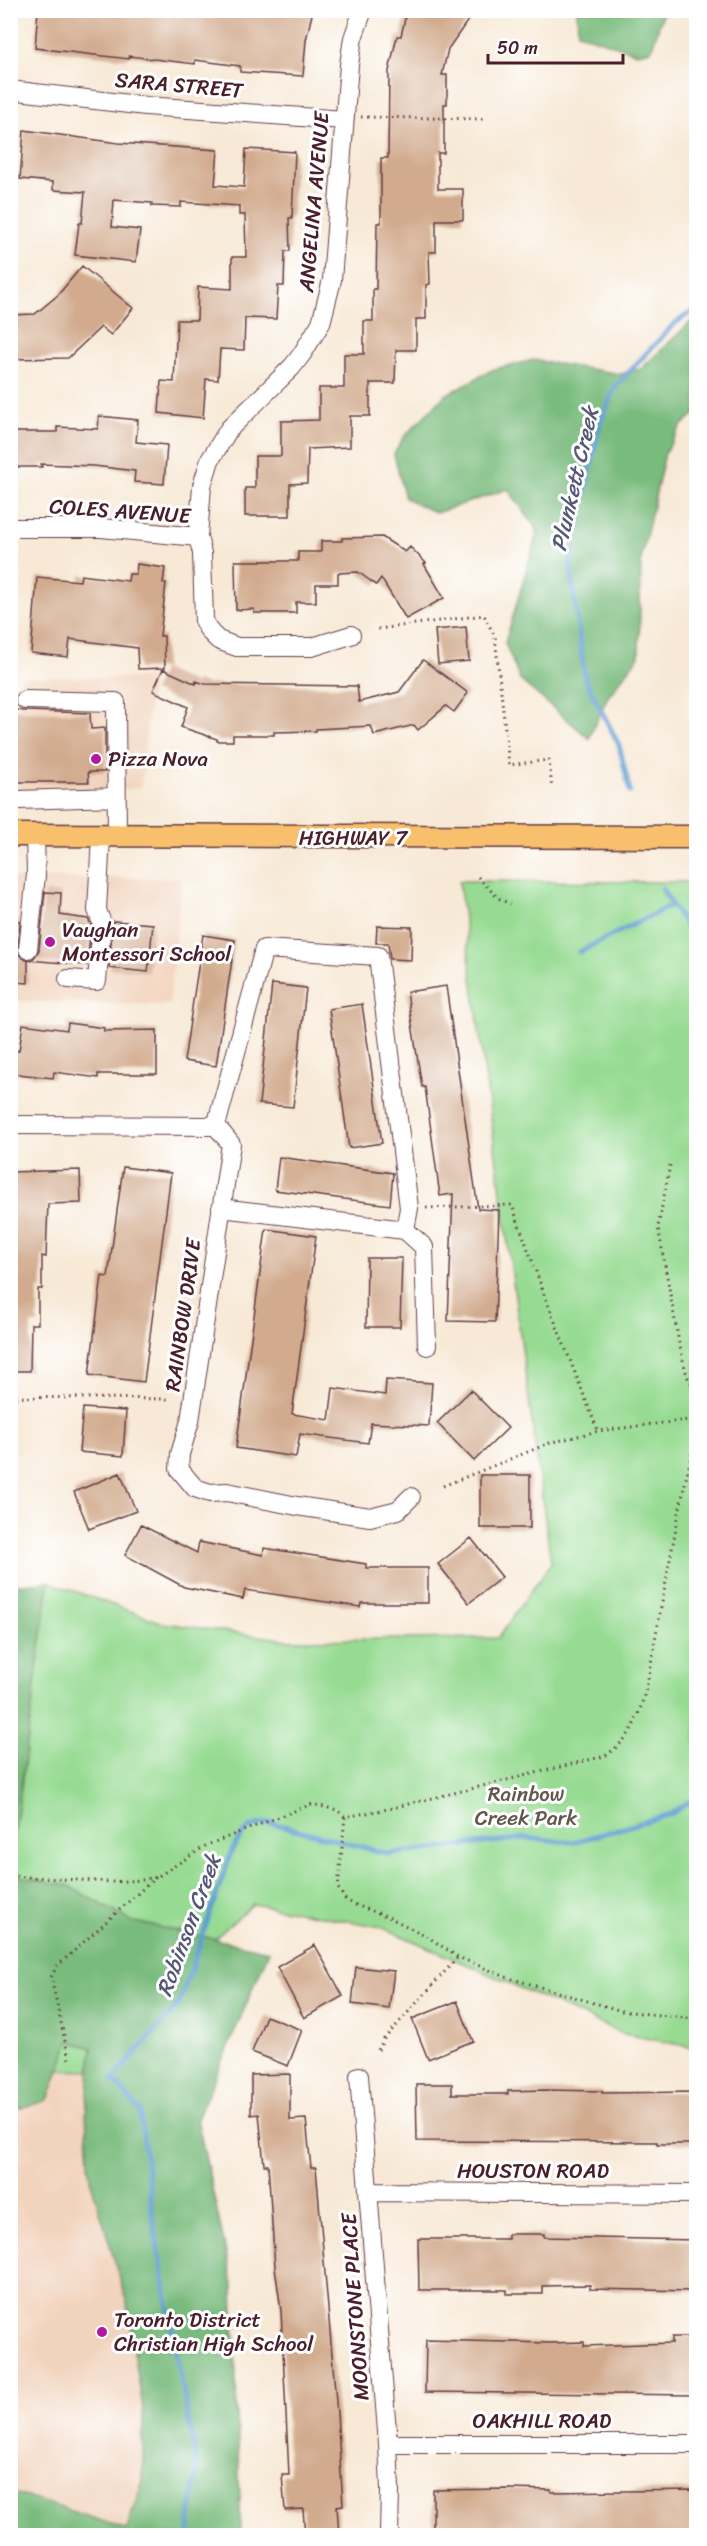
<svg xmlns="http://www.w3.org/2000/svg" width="707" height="2546" viewBox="0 0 707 2546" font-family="Sriracha,sans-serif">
  <rect width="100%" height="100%" fill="#fff"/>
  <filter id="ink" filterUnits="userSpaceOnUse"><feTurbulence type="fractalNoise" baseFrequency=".0167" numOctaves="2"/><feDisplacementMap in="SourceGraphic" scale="12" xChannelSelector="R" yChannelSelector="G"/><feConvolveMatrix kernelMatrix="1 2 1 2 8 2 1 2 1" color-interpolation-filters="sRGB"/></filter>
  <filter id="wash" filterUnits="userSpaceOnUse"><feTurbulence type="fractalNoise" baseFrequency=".008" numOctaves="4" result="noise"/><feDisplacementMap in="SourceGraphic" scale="24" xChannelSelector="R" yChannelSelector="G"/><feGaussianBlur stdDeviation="1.35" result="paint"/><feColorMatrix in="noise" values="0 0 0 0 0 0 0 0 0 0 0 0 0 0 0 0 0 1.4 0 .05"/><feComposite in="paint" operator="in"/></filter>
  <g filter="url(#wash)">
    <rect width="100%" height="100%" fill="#f7e9d6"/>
    <path fill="#f2d4be" d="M22,677L152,678L141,787L11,808V766Z
      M11,878H182L169,1005L11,1001Z
      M11,2069L174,2073L215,2535L11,2536Z"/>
    <path fill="#97db93" stroke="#707d5f" stroke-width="1.5" d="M459,881L696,882V2048L624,2034L382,1927L253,1904L190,1961L174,2073L11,2069V1585L49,1582L163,1623L288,1640L498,1638L551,1563Z"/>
    <path fill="#79bb7d" stroke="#626d54" stroke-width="1.5" d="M577,11V10L664,11L651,50L637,53L578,33Z
      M696,317V413L681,426L665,453L641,559L639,656L607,698L589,738L520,680L505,643L538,531L508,489L436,513L405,498L394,454L403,438L445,395L494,369L534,360L620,374L641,369Z
      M49,1582L11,1861L20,1876L69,1886L131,1921L269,1951L197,2119L233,2285L241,2535H11V2492L127,2529L143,2480V2409L126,2298L90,2179L86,2114L92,2048L70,2041L48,2100L11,2111V1585Z"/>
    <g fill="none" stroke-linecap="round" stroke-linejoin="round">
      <path stroke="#619ed2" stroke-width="5" d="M630,792L619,745L585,679L570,565L600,424L615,387L674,324L696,309
        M662,889L696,942
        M579,952L672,905
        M188,2536L197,2468L154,2226L140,2111L113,2079L179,2004L232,1850C244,1830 248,1824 272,1823L389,1854L527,1838L574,1842L671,1814L696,1797"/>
    </g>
    <g id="blocks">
      <path fill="#d2ab8e" d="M38,10H313L306,40L303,76L240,72V66L195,60V64L129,56V59L35,48Z
        M407,10H475L448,49L442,75H447V104H444V153H438V189H463V220H436V252H429L430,284L426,285V319H416V350H396L395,383H370V416H350V447L308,449L307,483L290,484V516H245V488H255V456H281V421L319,420V388H344V354H364V321H373V289H376L377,223H381V158H388L389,71L397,36H401Z
        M24,130L118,143L218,150L215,185L244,187L246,149L295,152L292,218H289L290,251H285L284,286H278L276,319L245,318L244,350L220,349L218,380L206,379L203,418L159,413L161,381L174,382L177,320H197L198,287L232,289V257H246L245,215H239V206L181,202V207L152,206V203L114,200L112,227L140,230L136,262L75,255L79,223H82L85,192L53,190V182L20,179Z
        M82,266L133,308L111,335L101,327L68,358L10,359V315L35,314L58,295Z
        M99,416L138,420L136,442L167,445L164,484L134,482L135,471L94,466L41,464L42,467H15V432H57V427L98,429Z
        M382,537L405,552L410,547L426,563L424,564L444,598L406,619L381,578L376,585L358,572L338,573V584H316V602H296V613H254V609L236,610L235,561H298V552H321V541H342V538Z
        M137,564L165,568L163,583H166L160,636H164L165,668L138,669L137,648L70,639L68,657L31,653L37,577L80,581L81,575L128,581L129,574H136Z
        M466,627L469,661L438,664L435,630Z
        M423,660L468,693L454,712L446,706L418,730L414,725L374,735L371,726L316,729V731L274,732V735H233V741H217V739L181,727L188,707L153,691L163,669L196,684V681L205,684L357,686L359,702L399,692Z
        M10,709L25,711L90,713L91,729L105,728V772H88L89,782H10Z
        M45,892L61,893L60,915L88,919L91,925L87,965L28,960V983L13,982L10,921H20L18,954L26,960L33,959L39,950Z
        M113,921L153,924L148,972L109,968Z
        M377,926L412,927L411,960L390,959L388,943H376Z
        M203,935L235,940L216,1066L184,1061Z
        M272,984L306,988L293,1107L259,1104Z
        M446,986L478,1209L499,1210L495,1322L448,1321L453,1194L440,1196L425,1087H422L407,992Z
        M362,1004L382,1143L349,1148L329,1009Z
        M68,1023L104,1028V1031L157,1030V1074H98V1078L54,1072L53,1078L10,1073V1049L19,1051L23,1024L67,1030Z
        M279,1157L393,1173L390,1205L275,1190Z
        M123,1167L171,1173L144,1382L89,1375L102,1276L108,1277Z
        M80,1170L81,1203L48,1204L46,1257L42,1256V1289H38V1324H31L30,1371H10V1172Z
        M266,1229L316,1236L292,1414L329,1420L333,1388L385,1395L386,1380L432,1383L429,1426L371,1423L368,1443L300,1434L296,1457L236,1448Z
        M367,1258H402L400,1327H366Z
        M471,1390L508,1428L474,1461L437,1423Z
        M83,1408L126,1411L123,1456L79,1452Z
        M120,1473L136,1511L89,1529L74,1492Z
        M480,1475H530V1528H480Z
        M141,1525L197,1553L199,1542L263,1555L264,1548L366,1564V1568H428V1603H361L360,1607L245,1590L243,1599L184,1587L125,1555Z
        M471,1538L502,1577L469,1603L438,1564Z
        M315,1945L343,1996L304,2018L277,1967Z
        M356,1967L394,1971L389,2009L352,2004Z
        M457,2001L473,2041L428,2059L412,2019Z
        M266,2016L302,2030L288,2066L252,2052Z
        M290,2074V2120L306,2119L311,2168H316L337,2413L343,2505L337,2506L339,2535H305L303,2509L285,2510L282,2475H289L281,2311L275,2267L268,2165H264L259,2114L251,2115V2075Z
        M416,2084H452V2094H508V2091L545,2090L602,2091V2093L696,2092V2144H657V2142L417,2141Z
        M508,2234H544V2237L696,2240V2291L590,2289V2285L543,2286V2294H507V2290H419L418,2239H508Z
        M672,2337H696V2395L425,2392L426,2340L549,2343L584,2342V2346L672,2343Z
        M509,2489L551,2490V2492L696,2490V2535H433V2490Z"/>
    </g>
  </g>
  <g filter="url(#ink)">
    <use href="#blocks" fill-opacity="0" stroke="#643d45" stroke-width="1.5"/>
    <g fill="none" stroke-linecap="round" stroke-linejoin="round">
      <g stroke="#643d45" stroke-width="20">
        <path id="minor" d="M10,90L146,106L344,120
          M10,528H101L198,537
          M351,635L312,647H237L218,640L210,632L204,622L202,553L198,537L202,486L210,460L229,429L292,367L302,354L321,323L332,280L349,65L353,38L363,10
          M25,700L116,702L117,836
          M17,800L116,797
          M28,949L36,875L35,835
          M68,979L97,981L102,923L97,910L101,836
          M10,1125L216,1126L231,1144L190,1421L180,1454L179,1469L195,1488L210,1493L227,1492L297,1506L370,1517L398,1510L411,1497
          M216,1126L264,949L378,956L409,1208L405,1230L221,1208
          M405,1230L424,1247L427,1346
          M359,2076L388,2444L390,2489L389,2536
          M369,2192L696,2194
          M388,2444H696"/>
      </g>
      <g stroke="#643d45" stroke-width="25">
        <path id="major" d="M10,835L696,837"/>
      </g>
      <path stroke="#643d45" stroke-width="3" stroke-dasharray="1.5 4.5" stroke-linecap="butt" d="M361,117L483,119
        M378,629L484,615L495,637L509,765L549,760L552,789
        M478,877L498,898L510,904
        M670,1165L658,1227L679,1343L687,1376L696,1391
        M426,1208L512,1205L544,1294L598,1431
        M10,1397L169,1399
        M443,1486L550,1443L598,1431L696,1419
        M345,1817L338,1888L345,1899L353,1904L386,1916L425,1935L458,1957L506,1977L622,2011L696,2019
        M10,1876L112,1882L142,1880L157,1877L207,1845L312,1804L337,1810L345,1817L388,1809L605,1756C615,1749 625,1741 631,1730C648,1698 651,1659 658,1624C670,1560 681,1497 696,1435
        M378,2050L384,2039L458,1957
        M69,2059L51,1977L57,1966L156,1877"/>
      <use href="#minor" stroke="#fff" stroke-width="18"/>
      <use href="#major" stroke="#f8bf6c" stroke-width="22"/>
    </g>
  </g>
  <g fill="#b5179e" stroke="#fff" stroke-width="2">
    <circle cx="96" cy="759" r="6"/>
    <circle cx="50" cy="942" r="6"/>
    <circle cx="102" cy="2332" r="6"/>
  </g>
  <g text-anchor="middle" stroke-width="6" stroke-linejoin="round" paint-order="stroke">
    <g font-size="21" fill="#4a1f2b" stroke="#fff">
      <text transform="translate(179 85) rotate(5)" y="7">SARA STREET</text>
      <text transform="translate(314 202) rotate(-85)" y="7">ANGELINA AVENUE</text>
      <text transform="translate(120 511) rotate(4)" y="7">COLES AVENUE</text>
      <text x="353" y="845">HIGHWAY 7</text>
      <text transform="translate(183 1315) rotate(-82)" y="7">RAINBOW DRIVE</text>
      <text x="533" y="2178">HOUSTON ROAD</text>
      <text transform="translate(355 2307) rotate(-94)" y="7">MOONSTONE PLACE</text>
      <text x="542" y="2428">OAKHILL ROAD</text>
    </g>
    <g font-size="21" fill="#4a1f2b" stroke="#fff" text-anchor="start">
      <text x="108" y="766">Pizza Nova</text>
      <text x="62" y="937">Vaughan<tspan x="62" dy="24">Montessori School</tspan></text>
      <text x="114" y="2327">Toronto District<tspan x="114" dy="24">Christian High School</tspan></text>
    </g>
    <g font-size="21" fill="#61574a" stroke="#fff">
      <text x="526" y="1801">Rainbow<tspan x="526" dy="24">Creek Park</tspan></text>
    </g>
    <g font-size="22" font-style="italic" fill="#545876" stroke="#fff">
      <text transform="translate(574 479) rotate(-77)" y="8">Plunkett Creek</text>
      <text transform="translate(188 1925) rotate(-70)" y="8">Robinson Creek</text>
    </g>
  </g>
  <rect width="707" height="2546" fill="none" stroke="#fff" stroke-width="36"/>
  <path d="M488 54v9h135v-9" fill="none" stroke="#4a1f2b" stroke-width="3"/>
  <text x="497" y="54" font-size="18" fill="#4a1f2b" stroke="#ffffff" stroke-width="4.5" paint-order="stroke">50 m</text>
</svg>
